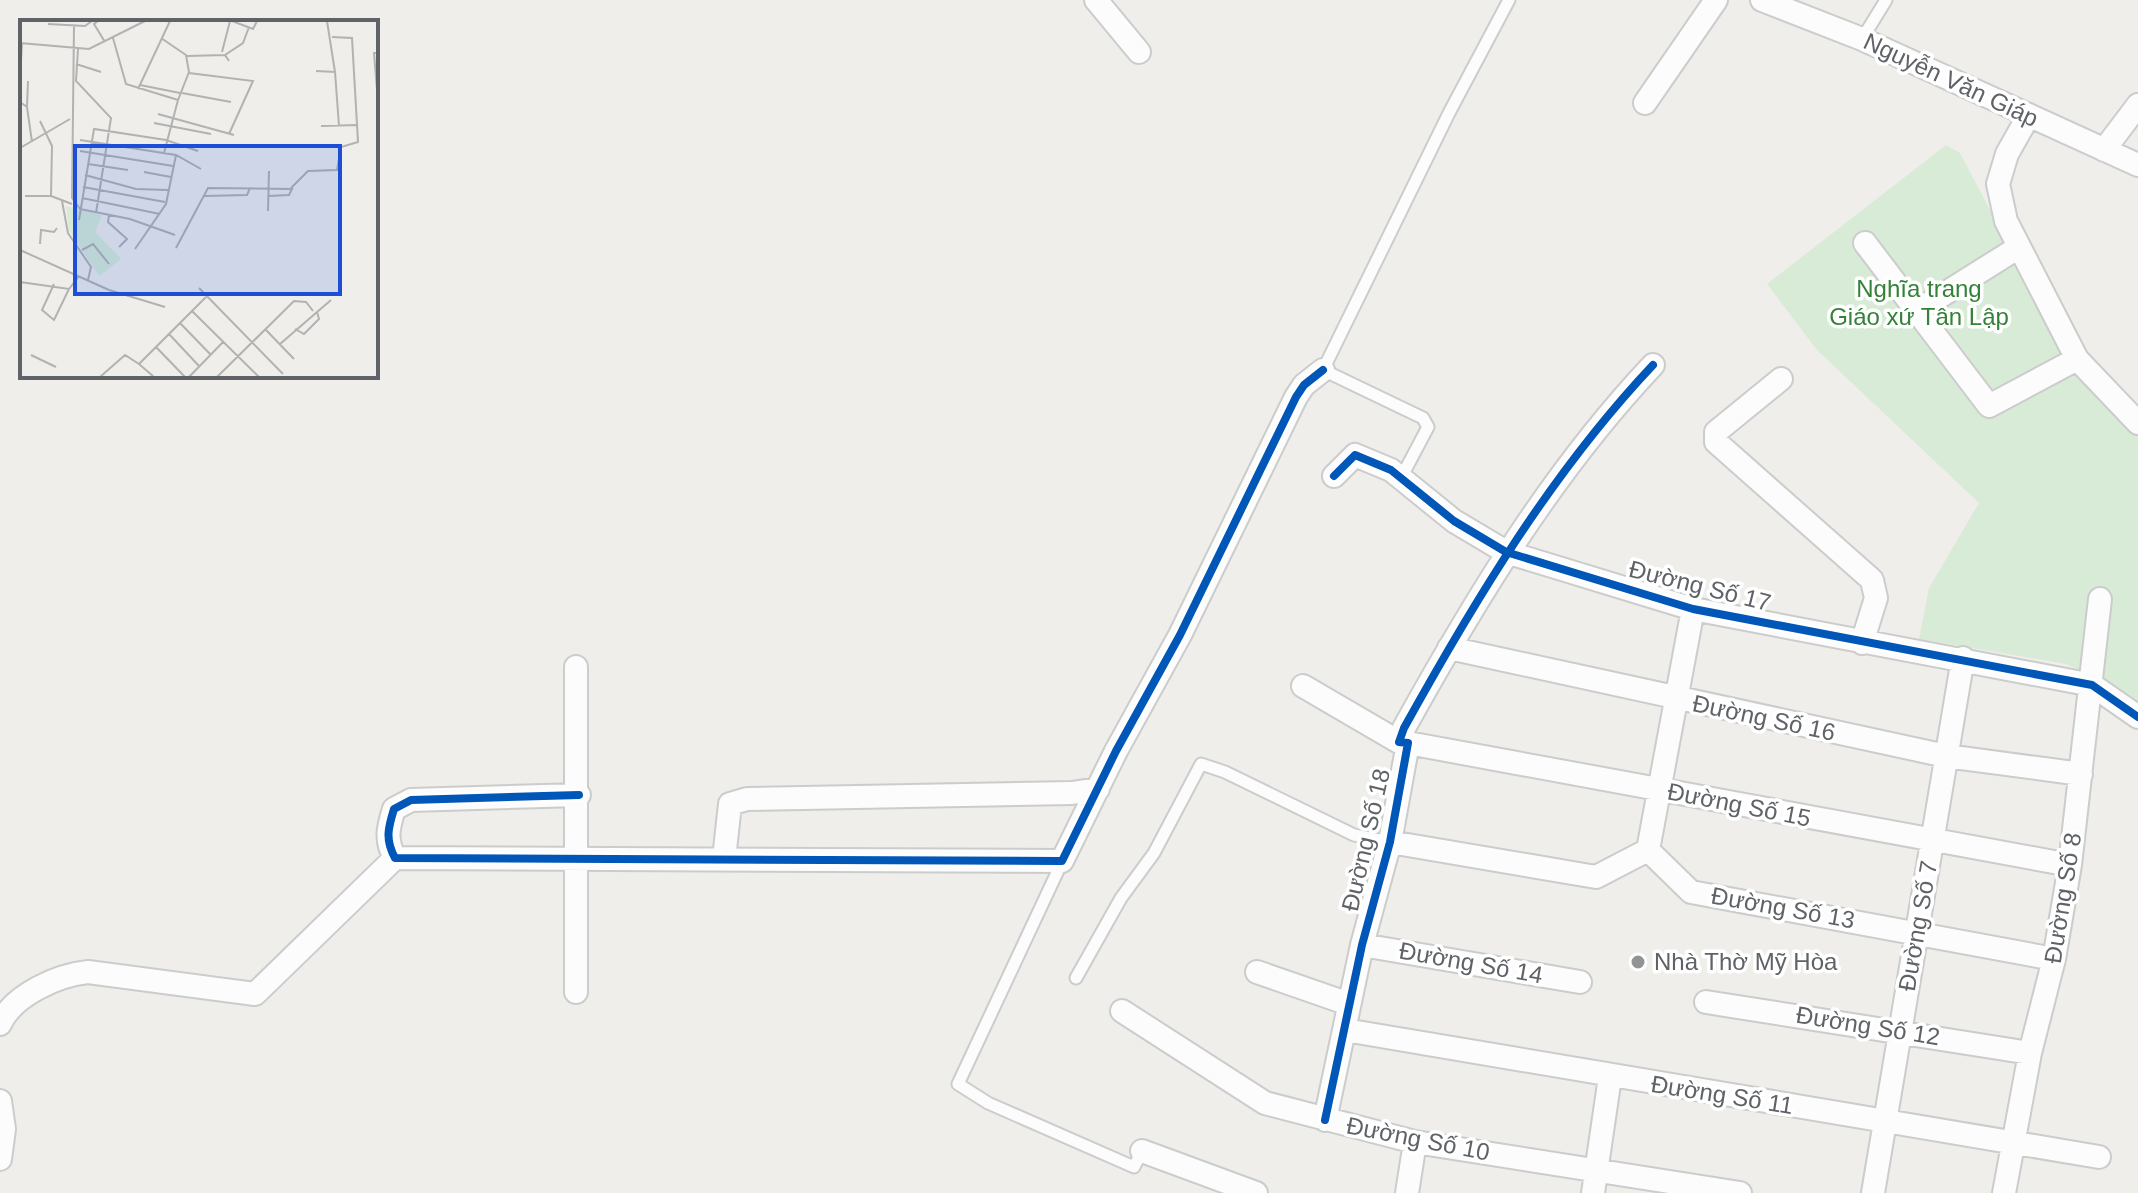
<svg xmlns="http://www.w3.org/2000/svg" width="2138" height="1193" viewBox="0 0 2138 1193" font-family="Arial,sans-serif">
  <rect width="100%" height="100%" fill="#efeeea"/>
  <path fill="#d8ebd6" d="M1946,145L1960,153L2079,379L2097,391L2138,436V702L2102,680L2066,664L1919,639L1929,588L1979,503L1817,350L1767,284Z"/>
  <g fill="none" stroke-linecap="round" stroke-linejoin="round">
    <g stroke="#cbcccc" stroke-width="15">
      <path id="service" d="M1862,39L1886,0
        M1401,478L1428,427L1423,418L1323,370L1449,113L1509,0
        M1062,862L958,1084L988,1103L1134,1167L1142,1151
        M1076,978L1121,898L1154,853L1201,764L1225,772L1354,835L1390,842"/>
    </g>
    <g stroke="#cbcccc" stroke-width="26">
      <path id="minor" d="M1096,0L1139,52
        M1762,0L1862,39L2138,165
        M1645,103L1716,0
        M2029,115L2007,154L1998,184L2006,221L2077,359L2138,423
        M2104,150L2138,105
        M1865,243L1989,406L2077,359
        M1917,311L2019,247
        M1781,379L1716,432V442L1872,580L1876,598L1862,643
        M1334,476L1355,455L1391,470L1454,521L1506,552L1693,609L2092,685L2138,717
        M1449,648L1946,756L2081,774
        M1303,686L1399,742
        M1408,743L2070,865
        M579,795L411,800L394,809C388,828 385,840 395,858L1062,861L1116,751L1180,635L1296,397L1304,385L1323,370
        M1390,842L1596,877L1648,850L1691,892L2054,959
        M1648,850L1693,609
        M724,859L730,804L747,799L1072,793L1098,789
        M1362,945L1580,982
        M1257,972L1349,1004
        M576,992V667
        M1706,1002L2030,1053
        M1122,1011L1265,1103L1415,1142L1740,1193
        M0,1024C13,995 58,975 88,972L255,994L395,858
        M1345,1030L2099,1157
        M0,1101L4,1129L0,1159
        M1325,1120L1362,945L1390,842L1408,743L1399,742L1404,728C1475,600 1552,472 1653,365
        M1142,1151L1256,1193
        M1407,1193L1415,1142
        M1593,1193L1610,1077
        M1873,1193L1963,658
        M2004,1193L2030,1053L2054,959L2070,865L2100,599"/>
    </g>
    <use href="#service" stroke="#fdfcfc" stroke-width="11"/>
    <use href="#minor" stroke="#fdfcfc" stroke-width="22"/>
    <g stroke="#fff" stroke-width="13">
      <path id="cycleway" d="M1334,476L1355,455L1391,470L1454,521L1506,552L1693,609L2092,685L2138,717
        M579,795L411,800L394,809C388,828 385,840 395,858L1062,861L1116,751L1180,635L1296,397L1304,385L1323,370
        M1325,1120L1362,945L1390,842L1408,743L1399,742L1404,728C1475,600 1552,472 1653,365"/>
    </g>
    <use href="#cycleway" stroke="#0057b8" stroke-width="8"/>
  </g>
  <circle fill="#919496" stroke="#fff" stroke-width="3" cx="1638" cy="962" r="8"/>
  <g text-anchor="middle" stroke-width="7" stroke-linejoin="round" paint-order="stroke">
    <g font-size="24" fill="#5f6368" stroke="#fff">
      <text transform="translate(1951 80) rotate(25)" y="8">Nguyễn Văn Giáp</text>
      <text transform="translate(1700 586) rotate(14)" y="8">Đường Số 17</text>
      <text transform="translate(1764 718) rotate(12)" y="8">Đường Số 16</text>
      <text transform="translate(1739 805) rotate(11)" y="8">Đường Số 15</text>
      <text transform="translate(1366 840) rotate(-77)" y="8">Đường Số 18</text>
      <text transform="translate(2063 898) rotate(-81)" y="8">Đường Số 8</text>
      <text transform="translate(1783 908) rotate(10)" y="8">Đường Số 13</text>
      <text transform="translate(1918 926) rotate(-80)" y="8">Đường Số 7</text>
      <text transform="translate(1471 963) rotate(10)" y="8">Đường Số 14</text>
      <text transform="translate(1868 1026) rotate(9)" y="8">Đường Số 12</text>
      <text transform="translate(1722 1095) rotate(9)" y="8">Đường Số 11</text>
      <text transform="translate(1418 1139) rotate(11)" y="8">Đường Số 10</text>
    </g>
    <g font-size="24" fill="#348238" stroke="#fff">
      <text x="1919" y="297">Nghĩa trang<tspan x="1919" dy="28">Giáo xứ Tân Lập</tspan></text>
    </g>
    <g font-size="24" fill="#5f6368" stroke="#fff" text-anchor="start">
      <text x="1654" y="970">Nhà Thờ Mỹ Hòa</text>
    </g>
  </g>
  <g transform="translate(20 20)">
    <rect width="358" height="358" fill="#efeeea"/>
    <path d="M46,186L82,195L75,212L101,239L79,256L49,210Z" fill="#d8ebd6"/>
    <path fill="none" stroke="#b1b2b2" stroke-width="2" d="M2,1H28M78,1L74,4L85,22M212,1L233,9L237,1M28,4L65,6L72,1M54,6L52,178L60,189M93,18L106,64L158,80L169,52L166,35L141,18M0,23L69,29L125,1M58,29L56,61L91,98L76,193M202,32L210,1M358,33H354L358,82M167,36L205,35M209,41L205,35L223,23L229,7M56,44L81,52M296,51L315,52L307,1M315,52L319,106M169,53L233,61L209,114M0,59L2,23M120,65L160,73M118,69L150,1M162,73L211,82M0,82L7,87L12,122M7,87L8,61M138,94L214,115M20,101L32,126L31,176L52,184M134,103L191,114M301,106L338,105M60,120L156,135L181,149M0,128L50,99M60,131L153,146M144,133L158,80M68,144L108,150M124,152L151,157M65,155L116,169L148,170M63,167L145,182M271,168L288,151L317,150L321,127L338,122L332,18L312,17M5,176H31M184,176L227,175L230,168M62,178L140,194M42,181L48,213L71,247L68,260M60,189L110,199L155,215M248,191L249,151M89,195L88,202L107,219L99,227M59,200L74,109L146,120L178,131M20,224L21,210L34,212L37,208M156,228L188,168L272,169L269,175L248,176M115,229L146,184L156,135M0,230L89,270L145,287M62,230L73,224L89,244M0,262L49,269L59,256M34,264L22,290L34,300L49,269M179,268L263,354M172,291L239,357M160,303L191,335M245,309L274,339M275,309L284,314L299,299L297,292M149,314L179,346M260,324L311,280M136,327L165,357M11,335L36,347M80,357L105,335L119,344M134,357L119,344L186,277M169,357L204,321M197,357L274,281L286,282L293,291"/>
    <path fill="#1d4ed8" fill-opacity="0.15" stroke="#1d4ed8" stroke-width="4" d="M55,126H320V274H55Z"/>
    <rect width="358" height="358" fill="none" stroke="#5f6368" stroke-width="4"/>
  </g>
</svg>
